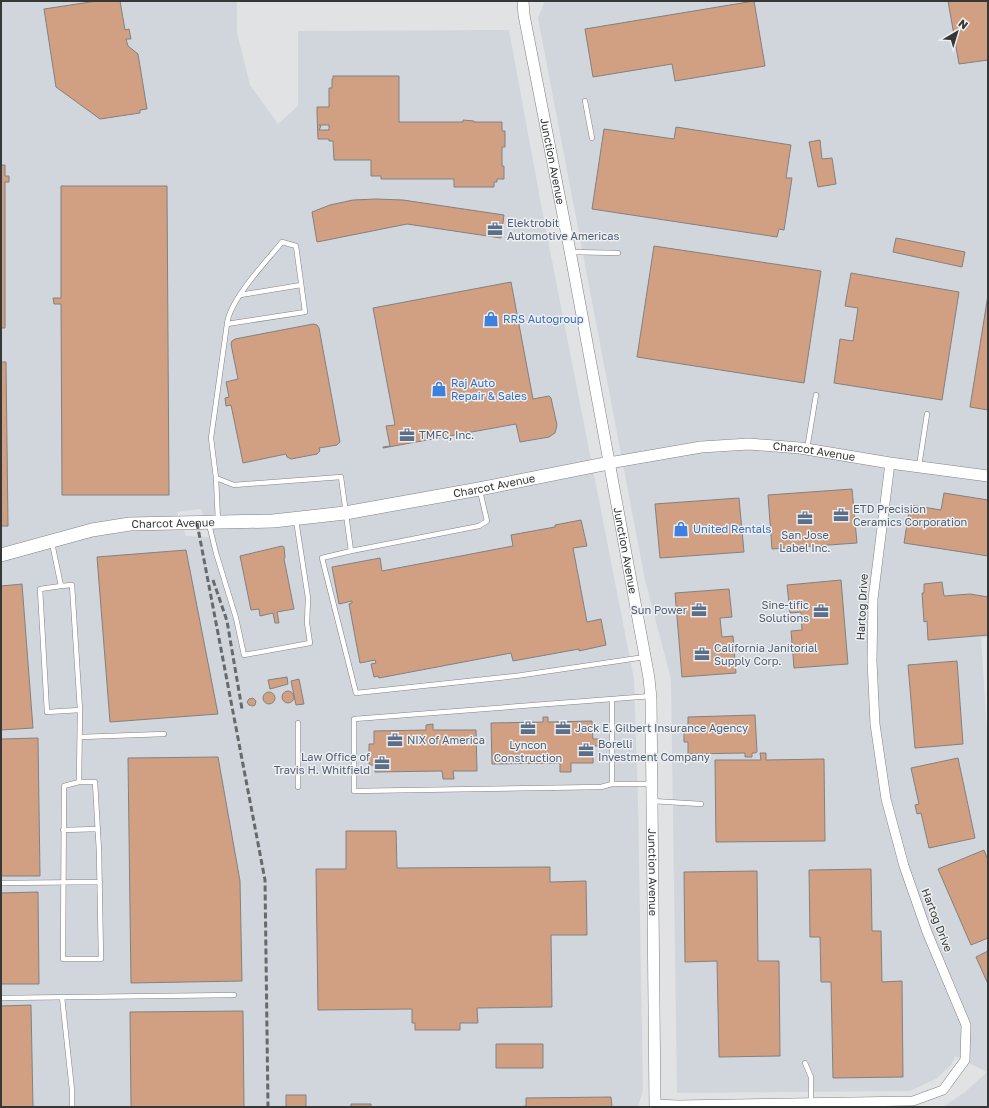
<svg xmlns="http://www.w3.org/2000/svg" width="989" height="1108" viewBox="0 0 989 1108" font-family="'Golos Text',sans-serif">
  <rect width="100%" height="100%" fill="#e1e2e3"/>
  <path fill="#d1d6dd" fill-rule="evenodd" d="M1,1H237V33L250,85L278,124L298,106V31L509,30L543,215L634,679L638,801L643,1090L638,1107H1ZM201,509L209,537L186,536L177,512Z
    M545,1H988V637L981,638L988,746V1107H943L965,1092L987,1072L955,1056L951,1065L936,1079L910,1091L677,1093L671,679L645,580L538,18Z"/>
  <path fill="#d19f81" stroke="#828180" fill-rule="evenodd" d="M97,1H120L125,30L129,29L131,39H126L128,46L138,54L147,109L140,110V113L100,119L56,87L44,9Z
    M754,1L765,66L675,81L672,64L593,77L585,29Z
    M948,1H988V60L959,64Z
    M333,76H399V122H463V120L474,121V122H502V131H505V147H502V166H504V179H497V182H494V187H454V179H381V176H371V160H334L333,141H329V139H318L317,113V107H329V88H332V79H333ZM319,125H329V130H319L321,126Z
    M676,127L791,145L786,178H792L784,230L779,229L777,237L592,209L604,129L674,139Z
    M820,140L822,159L832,158L836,184L818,187L809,142Z
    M1,165H5V176H9V182H5V328H1Z
    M61,186H167L169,495H62L61,304H54L53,298H61Z
    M376,199L403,200L504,215L501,238L407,224L317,242L312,212L330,205L353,200Z
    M896,238L965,252L962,267L893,252Z
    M654,246L821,271L804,383L637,357Z
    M851,273L959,292L942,400L834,383L840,339L853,341L858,308L845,306Z
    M511,282L533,399L549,396L551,398L557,425L555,433L549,437L520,442L516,424L383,448V447L390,446L386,426L395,425L373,308Z
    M988,295V410L970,407Z
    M313,324L317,325L319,328L340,442L337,445L319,448L320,451L317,454L291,459L287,457L286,454L243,463L231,405L226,406L225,398L229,397L226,382L238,379L231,344L232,341L235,339Z
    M1,362H6L8,526H1Z
    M852,489L857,543L772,549L768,495Z
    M944,493L988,500V556L904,543L910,505L941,510Z
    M739,498L744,552L660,558L655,504Z
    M581,520L587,546L573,548L587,622L601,619L606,645L579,651V649L513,661L511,653L379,678L378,676L374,677L371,664L376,663L375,660L360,663L349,604L352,603V601L339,604L332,567L380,558L382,571L513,546L511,535L555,527V525Z
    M282,546L284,547L285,557L284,559L294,609L277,612L279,623H275L273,613L260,616L259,609L251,610L240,556Z
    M186,550L218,714L110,722L97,557Z
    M841,580L848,664L794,668L791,631L802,630L801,612L790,613L787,585Z
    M942,582L944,596L970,594L988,597V635L928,640L927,621L924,622L922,593H924V584Z
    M22,584L33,728L1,730V586Z
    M729,589L732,617L720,618L722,637L733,636L736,673L682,677L675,593Z
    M957,661L963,744L915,748L908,665Z
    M287,677L288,684L270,689L268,680Z
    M299,679L304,704L296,705L291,681Z
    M282 697a6 6 0 1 1 12 0a6 6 0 1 1-12 0Z
    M263 698a6 6 0 1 1 12 0a6 6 0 1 1-12 0Z
    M253,698L256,701L255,705L253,706L249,705L247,702L249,699Z
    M755,715L757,751L756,753H752V757H745V753L688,754V742H684V729H688V717Z
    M543,717H548V722L592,721L593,739H599V746H593V763H571V772H560V763L492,764L491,723L543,722Z
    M433,724V730H476L477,771H453L454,779H443L442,771L375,772V765H369V744H374V731L426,730V725Z
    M38,738L40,876H1V739Z
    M760,753H766V760L824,759L825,841L716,842L715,760H761Z
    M218,757L240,881L242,981L131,983L128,758Z
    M958,758L975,838L929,848L921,813L917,814L915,805L919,804L911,768Z
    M346,831H396L397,868L550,867V882L586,881L587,935H551L552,1007L477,1008L478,1023H460V1030H415V1023H412V1009L318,1010L316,869H346Z
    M984,850L988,860V938L971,945L938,869Z
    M871,869L872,931H881L882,982L902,981L903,1077L833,1078L831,982H821L820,937H810L809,870Z
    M757,871L758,961H779L780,1056L719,1057L717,961L685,962L684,872Z
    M38,892L39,984H1V893Z
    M988,951V984L976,957Z
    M31,1005L33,1107H1V1006Z
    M243,1011L244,1107H131L130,1012Z
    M496,1044H543V1068H496Z
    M286,1095H306V1107H286Z
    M611,1097L612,1107H518L526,1106V1098Z
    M351,1104H371V1107H351Z"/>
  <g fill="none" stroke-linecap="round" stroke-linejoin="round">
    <g stroke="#818283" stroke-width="5.5">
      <path id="service" d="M585,101L592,138
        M570,252L618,253
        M240,295L301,285
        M227,324L305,312L296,246L282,242C266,262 230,299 227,324L211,438L216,478L234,485L341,477L351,551
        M807,449L816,395
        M919,466L927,414
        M216,478L218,521
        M480,491L487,521L479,526L351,551L322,558L356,693L516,676L645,657
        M209,524L216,553L236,618L244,655L310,643L307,623L308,598L296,520
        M52,543L61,586L40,589L47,712L80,710L79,782H95L99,851L101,959H63L64,786L79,782
        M61,586L72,585L80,710
        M651,696L354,719V791L601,787L612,784H652
        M612,699V784
        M298,723V787
        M80,737L164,734
        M652,801L701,804
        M63,830L98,829
        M1,883L100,882
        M62,997L72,1090V1107
        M1,998L234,995
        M805,1063L811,1077V1103"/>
    </g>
    <g stroke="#818283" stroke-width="10">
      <path id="minor" d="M656,1104L678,1105L913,1101L943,1090L965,1060L966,1025L927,932L904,866L886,799L875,724L872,661L873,599L890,463"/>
    </g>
    <g stroke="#818283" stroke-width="12">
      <g id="tertiary">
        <path id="s1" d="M523,1L524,15L571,256L649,678L651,699L655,1107"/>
        <path id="s2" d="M609,463L701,447L749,444L800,448L890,463L988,476"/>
      </g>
    </g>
    <g stroke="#818283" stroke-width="14">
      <g id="secondary">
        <path id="s3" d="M1,555L92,530L130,524L273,521L345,513L479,489L609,463"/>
      </g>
    </g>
    <use href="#service" stroke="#fff" stroke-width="4.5"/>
    <use href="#minor" stroke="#fff" stroke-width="9"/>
    <use href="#tertiary" stroke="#fff" stroke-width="11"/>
    <use href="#secondary" stroke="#fff" stroke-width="13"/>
    <path stroke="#686969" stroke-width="3" stroke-dasharray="6 3" stroke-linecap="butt" d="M197,523L265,880L268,1107
      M213,580L227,621L242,709"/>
  </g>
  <defs>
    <g id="office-bare" transform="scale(1.2)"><path d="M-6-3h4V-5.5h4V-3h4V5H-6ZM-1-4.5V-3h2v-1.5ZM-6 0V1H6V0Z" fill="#5c6f8a" stroke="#eeeff0" stroke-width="2.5" paint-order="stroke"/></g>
    <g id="shop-bare" transform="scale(1.2)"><path d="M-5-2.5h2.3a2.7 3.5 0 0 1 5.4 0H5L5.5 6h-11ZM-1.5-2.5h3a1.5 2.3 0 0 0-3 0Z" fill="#3f7fe0" stroke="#eeeff0" stroke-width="2.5" paint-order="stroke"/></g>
  </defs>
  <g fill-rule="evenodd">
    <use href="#office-bare" x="495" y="229"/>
    <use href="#shop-bare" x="491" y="319"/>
    <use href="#shop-bare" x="439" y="389"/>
    <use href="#office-bare" x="407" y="435"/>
    <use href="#office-bare" x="841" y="515"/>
    <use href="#office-bare" x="805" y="518"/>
    <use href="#shop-bare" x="681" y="529"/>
    <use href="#office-bare" x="699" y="610"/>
    <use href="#office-bare" x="821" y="611"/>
    <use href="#office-bare" x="702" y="654"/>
    <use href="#office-bare" x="528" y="728"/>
    <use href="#office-bare" x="563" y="728"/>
    <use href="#office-bare" x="395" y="740"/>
    <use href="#office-bare" x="586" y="750"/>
    <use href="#office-bare" x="382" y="763"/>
  </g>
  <g text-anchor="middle" stroke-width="3" stroke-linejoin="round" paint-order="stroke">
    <g font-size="11" fill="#363737" stroke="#eeeff0">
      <text dy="4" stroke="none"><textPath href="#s1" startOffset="163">Junction Avenue</textPath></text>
      <text dy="4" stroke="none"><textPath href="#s2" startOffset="207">Charcot Avenue</textPath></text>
      <text dy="4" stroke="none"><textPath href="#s3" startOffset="500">Charcot Avenue</textPath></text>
      <text dy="4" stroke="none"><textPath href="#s3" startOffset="176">Charcot Avenue</textPath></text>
      <text dy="4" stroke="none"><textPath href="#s1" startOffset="559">Junction Avenue</textPath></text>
      <text transform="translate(862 607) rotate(-87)" y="4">Hartog Drive</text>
      <text dy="4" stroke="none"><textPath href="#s1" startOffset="883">Junction Avenue</textPath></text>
      <text transform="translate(937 920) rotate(69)" y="4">Hartog Drive</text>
    </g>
    <g font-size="11" fill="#4e5e75" stroke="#eeeff0" text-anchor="start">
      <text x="507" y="227">Elektrobit<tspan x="507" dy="13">Automotive Americas</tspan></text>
      <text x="419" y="439">TMFC, Inc.</text>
      <text x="853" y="513">ETD Precision<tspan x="853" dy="13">Ceramics Corporation</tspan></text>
      <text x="805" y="539" text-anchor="middle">San Jose<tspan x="805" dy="13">Label Inc.</tspan></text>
      <text x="809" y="609" text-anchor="end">Sine-tific<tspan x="809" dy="13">Solutions</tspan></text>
      <text x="687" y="614" text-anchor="end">Sun Power</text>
      <text x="714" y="652">California Janitorial<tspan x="714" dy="13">Supply Corp.</tspan></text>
      <text x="575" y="732">Jack E. Gilbert Insurance Agency</text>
      <text x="407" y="744">NIX of America</text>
      <text x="598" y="748">Borelli<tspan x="598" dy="13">Investment Company</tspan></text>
      <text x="528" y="749" text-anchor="middle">Lyncon<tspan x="528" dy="13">Construction</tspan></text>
      <text x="370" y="761" text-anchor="end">Law Office of<tspan x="370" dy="13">Travis H. Whitfield</tspan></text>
    </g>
    <g font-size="11" fill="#366cbe" stroke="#eeeff0" text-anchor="start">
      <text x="503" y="323">RRS Autogroup</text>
      <text x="451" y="387">Raj Auto<tspan x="451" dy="13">Repair &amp; Sales</tspan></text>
      <text x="693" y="533">United Rentals</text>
    </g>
  </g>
  <rect width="989" height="1108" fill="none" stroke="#363737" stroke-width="4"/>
  <g transform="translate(957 32) rotate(38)" stroke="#eeeff0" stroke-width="3" paint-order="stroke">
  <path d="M0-3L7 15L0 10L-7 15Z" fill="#363737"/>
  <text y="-6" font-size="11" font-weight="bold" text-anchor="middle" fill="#363737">N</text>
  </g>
</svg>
